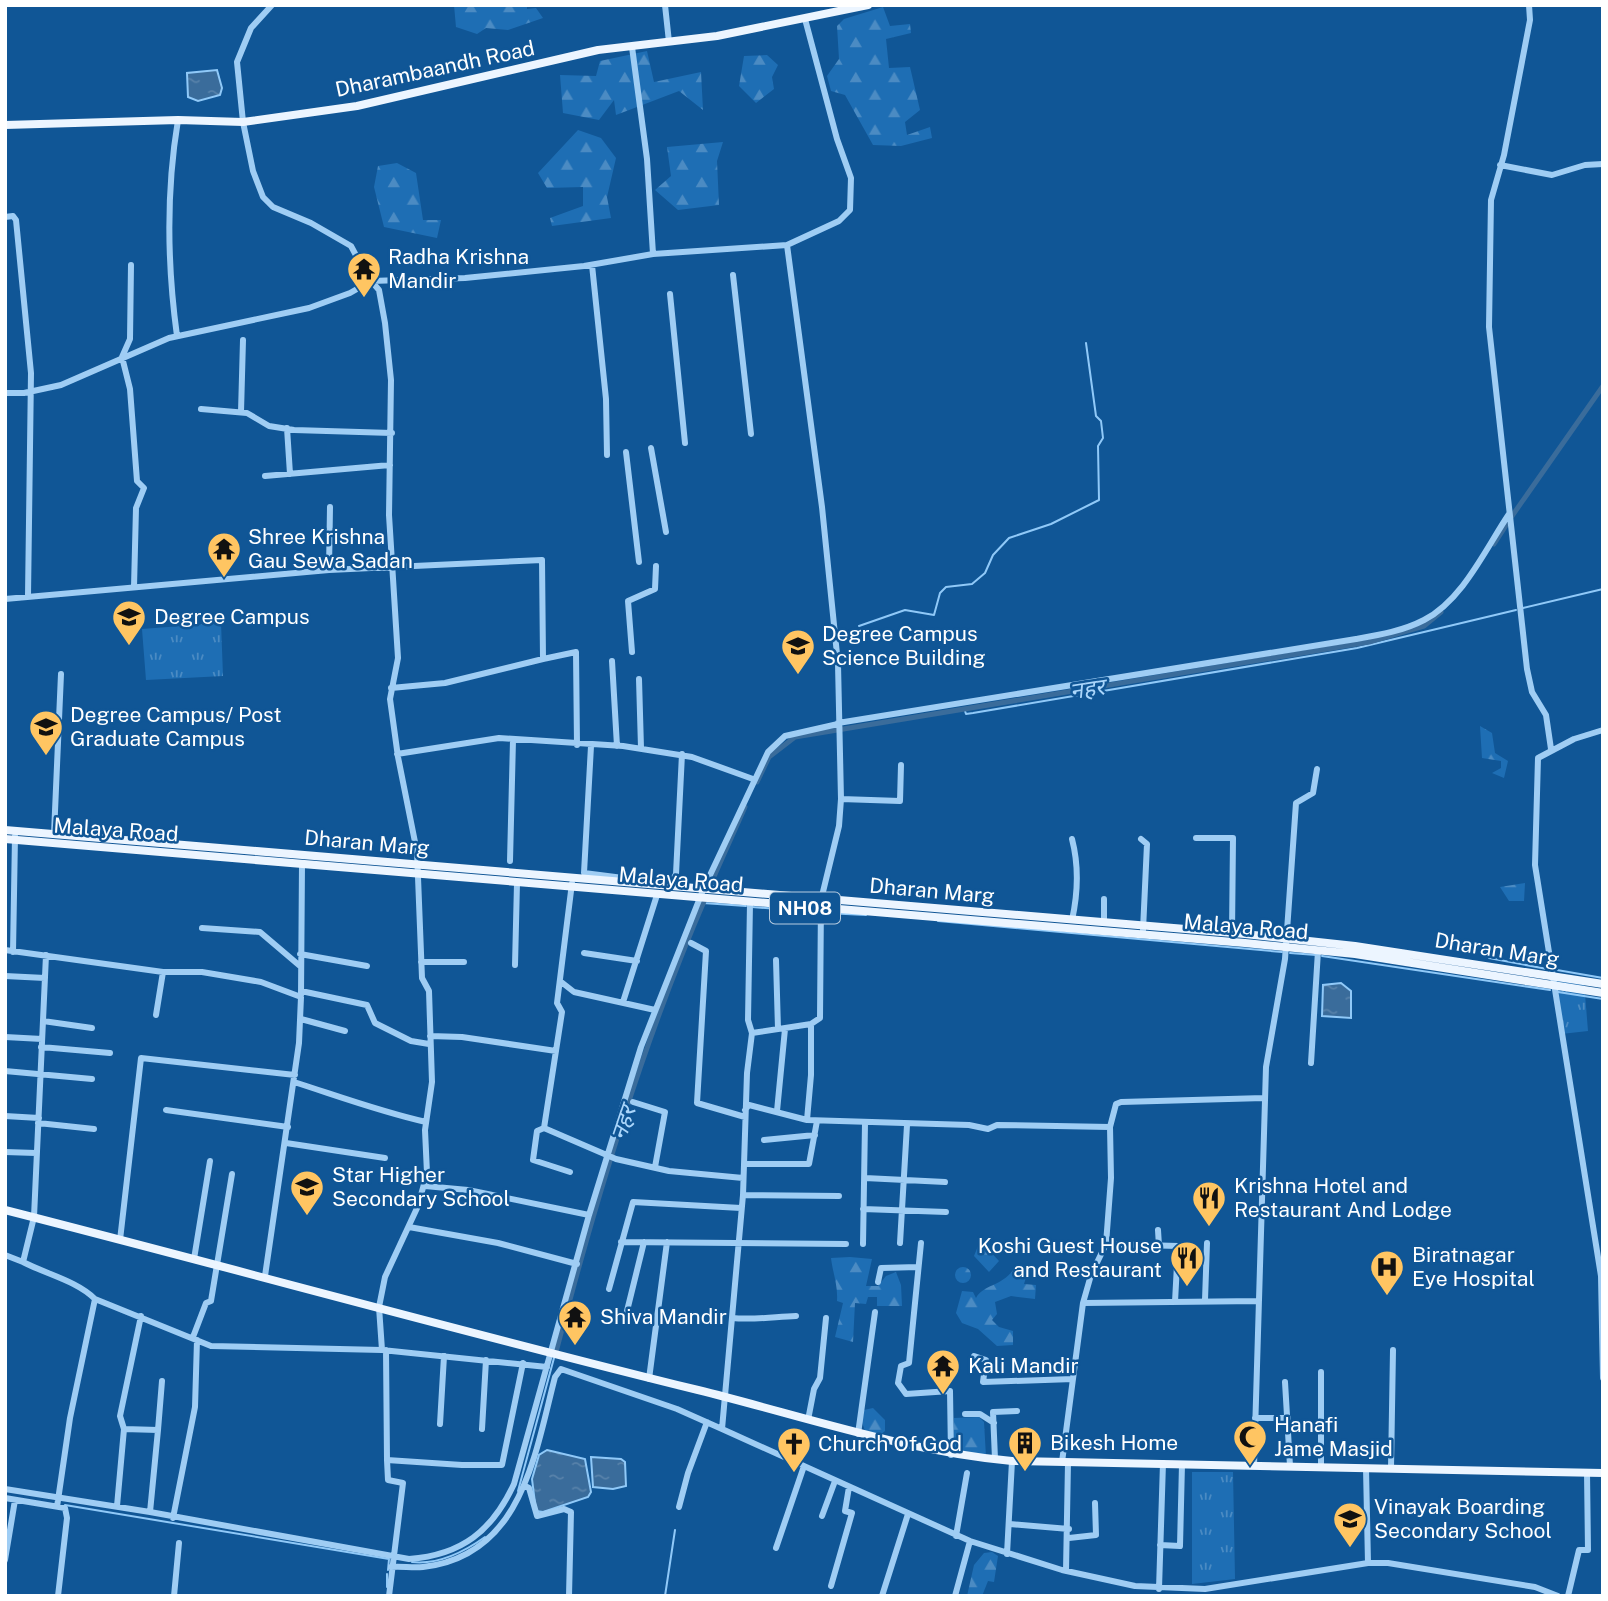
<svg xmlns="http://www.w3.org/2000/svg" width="1608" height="1601" viewBox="0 0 1608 1601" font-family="'Public Sans','Noto Sans Devanagari',sans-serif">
  <defs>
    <pattern id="grass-tufts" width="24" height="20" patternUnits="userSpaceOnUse" patternTransform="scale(1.75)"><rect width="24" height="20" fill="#1e6eb4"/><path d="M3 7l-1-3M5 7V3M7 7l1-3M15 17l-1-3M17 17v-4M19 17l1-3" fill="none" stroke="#4b8bc3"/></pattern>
    <pattern id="forest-firs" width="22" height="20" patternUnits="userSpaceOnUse" patternTransform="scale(1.75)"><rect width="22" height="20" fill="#1e6eb4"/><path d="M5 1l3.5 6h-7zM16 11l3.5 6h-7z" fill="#4b8bc3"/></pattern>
    <pattern id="water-ripples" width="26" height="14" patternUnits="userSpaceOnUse" patternTransform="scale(1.75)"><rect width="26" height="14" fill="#3a6c9b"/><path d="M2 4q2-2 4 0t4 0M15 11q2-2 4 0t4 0" fill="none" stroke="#5882aa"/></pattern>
  </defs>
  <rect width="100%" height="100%" fill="#105696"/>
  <path fill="url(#grass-tufts)" d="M221,623L223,676L146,680L142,629Z
    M1552,976L1584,982L1588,1031L1561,1034Z
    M1192,1472H1233L1235,1579L1192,1584Z"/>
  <path fill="url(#forest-firs)" d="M454,5H527V9L536,8L543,18L508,30L486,28L477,34L456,27Z
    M883,7L890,26L910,24L911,33L886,39L889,68L910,67L920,110L905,122L907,135L930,127L932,138L901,146L873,145L845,95L831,91L827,76L839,59L837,26L844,19Z
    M647,51L654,82L701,72L703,110L679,91L616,115L614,100L599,120L563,113L560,75L596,76L600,61Z
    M767,55L778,65L772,77L774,89L756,103L739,86L744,56Z
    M578,130L601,138L616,158L607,197L611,218L552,226L550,218L583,206V187L547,188L538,173Z
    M723,142L717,161L719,205L678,210L655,190L671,176L667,147Z
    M397,163L416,173L423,220H441L437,238L384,227L374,187L378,166Z
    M1480,726L1492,733L1495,753L1508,761L1504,778L1492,773L1501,768V761L1482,758Z
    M1525,883L1524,901H1509L1500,887Z
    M978,1246H985L999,1261L989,1272L974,1256Z
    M850,1257L872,1259L866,1286H878L886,1276L896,1272L901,1285L902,1306H877V1297H868L866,1304L855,1303L853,1342L835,1337L843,1303L837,1301C838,1285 833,1274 831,1258Z
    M955 1275a8 8 0 1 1 16 0a8 8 0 1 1-16 0Z
    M1014,1269L1028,1271L1024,1284L1036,1285L1035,1299L1011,1296L995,1302L997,1314L992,1320L999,1327L1013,1331V1345L997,1346L978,1329L962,1323L956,1313L962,1291L973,1292L976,1298C984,1284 1001,1287 1014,1269Z
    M873,1408L885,1420V1431L879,1436L866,1434L862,1422L864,1410Z
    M979,1417L984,1422L986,1457L953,1453L954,1418Z
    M984,1553L992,1552L998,1556L994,1582L988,1581L982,1596H967L974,1565Z"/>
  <path fill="url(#water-ripples)" stroke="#90c9f8" stroke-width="2" d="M217,70L222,88L220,95L198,101L188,97L187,73Z
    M1341,983L1351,991V1018L1322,1016L1323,985Z
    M547,1450L585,1459L591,1492L588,1497L543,1512L536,1511L532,1479L539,1455Z
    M591,1457L621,1459L625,1462L626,1486L613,1489L593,1487Z"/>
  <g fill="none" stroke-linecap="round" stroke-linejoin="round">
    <path stroke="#90c9f8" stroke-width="2" d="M1523,608L1603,589
      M859,626L905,610L934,615L940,593L946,587L972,584L985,573L993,555L1009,538L1051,524L1099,500L1098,446L1103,438L1101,421L1096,416L1086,343
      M964,708L966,714L973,713L1357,648L1516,610
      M703,903L746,906
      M752,907L819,912
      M826,913L866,915
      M938,921L1282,952
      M1290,953L1316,955
      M1322,956L1550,990
      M1489,958L1547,969
      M1557,970L1603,978
      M1558,992L1603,999
      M518,1491L554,1358
      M65,1505L389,1559L388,1570
      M412,1562C439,1565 464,1552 485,1537
      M387,1587V1574
      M665,1596L675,1530"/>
    <path stroke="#3a6c9b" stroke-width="5" d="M1512,516L1603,386
      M1494,544L1507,524
      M757,782L769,757L795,737L1369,642L1424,626L1441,612
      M708,890L745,807
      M556,1352C596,1199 642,1045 705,899"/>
    <path stroke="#9fcdf4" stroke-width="6" d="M272,5L251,28L237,62L243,122L253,171L263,197L273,207L311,223L351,246L367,276L379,290L385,323L391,380L389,515L398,658L390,699L398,757L417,852L422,978L429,991L432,1082L425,1130L427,1173L418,1206L385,1277L379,1307L382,1350
      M665,5L669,42
      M1529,5L1530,20L1504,155L1491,200L1489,327L1527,669L1532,692L1546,715L1551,749
      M632,47L647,159L653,254
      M1500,165L1552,175L1585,165L1603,164
      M5,217L13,216L16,220L31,373L28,596
      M131,265L130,339L122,357L130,389L137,481L144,488L136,508L134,587
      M592,265L606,399L607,455
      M733,275L751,434
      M670,294L685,443
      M177,336C167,263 166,192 178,120
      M5,393H24L61,385L169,338L309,308L350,293L371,281L465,278L584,266L653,254L787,245L839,221L850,210L851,178L837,139L805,19
      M201,409L247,413L269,426L294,430L392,433
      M241,412L243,340
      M287,428L290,474
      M651,448L666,532
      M626,452L639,562
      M265,476L390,465
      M329,570L330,507
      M5,599L329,570L542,560L543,659L445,683L391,688
      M632,652L628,601L655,589L656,566
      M543,659L576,652L577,745
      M612,661L617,746
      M639,679L641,748
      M838,723L1356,639C1379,635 1403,631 1424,620C1463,600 1486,548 1509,514
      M1603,730L1574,739L1538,758L1535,865L1601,1276L1603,1378
      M591,746L584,873L670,884L676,874L682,754
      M397,754L499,738L623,746L692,757L753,779
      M841,799L900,801L901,765
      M54,834L61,674
      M1196,838H1233L1232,933
      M1072,839C1079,866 1078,893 1072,920
      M1141,839L1147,844L1143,930
      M510,861L513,740
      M572,883L557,1003L562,1012L544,1128L616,1159L669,1171L743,1178
      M750,903L748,1020L752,1033
      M1104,923V899
      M202,928L260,932L300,966
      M691,943L706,951L697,1103L745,1117
      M5,950L163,972H202L261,982L301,997L299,1043L265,1276
      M13,952L15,836
      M584,953L637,961
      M300,954L367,966
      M46,955L34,1217L23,1262C46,1274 77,1281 95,1299L211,1346L382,1350L547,1367
      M776,960L778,1029
      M421,962H464
      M515,965L517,883
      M5,976L45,978
      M560,981L574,992L655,1010
      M301,991L367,1005L375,1023L411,1041L429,1044
      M301,995L302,864
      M623,1002L657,895
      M156,1015L163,972
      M301,1019L345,1031
      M43,1021L92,1028
      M430,1036L462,1037L556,1051
      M5,1037L42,1039
      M41,1047L110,1053
      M1311,1063L1318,951
      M5,1071L92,1079
      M294,1082C338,1096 381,1112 426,1122
      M633,1102L665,1112L655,1167
      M166,1110L288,1127
      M745,1110L749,1105L807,1120L969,1125L988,1129L997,1125L1110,1127L1116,1104L1121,1102L1264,1098
      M777,1111L785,1029
      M5,1116L39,1118
      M807,1120L811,1075V1024
      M38,1123L94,1129
      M544,1128L537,1131L533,1160L570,1172
      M764,1140L815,1135
      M286,1143L385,1158
      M5,1152L36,1153
      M744,1164H809L817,1121
      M865,1178L945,1182
      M425,1186L468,1190L589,1215
      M743,1195L839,1196
      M863,1209L946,1212
      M409,1227L498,1243L577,1264
      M1158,1230L1159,1246
      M120,1240L141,1058L295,1075
      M621,1242L846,1244
      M900,1243L907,1125
      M921,1243L909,1363L901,1366L898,1383L906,1394L950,1391L951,1455
      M863,1244L865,1123
      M1106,1244L1178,1246L1175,1302
      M5,1255L23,1262
      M194,1259L210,1161
      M878,1282L881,1268L918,1267
      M609,1289L633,1202L741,1208
      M1205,1300L1207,1243
      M1083,1303L1259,1301
      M141,1316L120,1416L124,1429L158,1430L162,1381
      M732,1318C754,1320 773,1317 796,1316
      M625,1319L644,1242
      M193,1337L206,1303L211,1301L232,1174
      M386,1350L387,1460L462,1465H502L523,1363
      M974,1356L986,1360L983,1382L1073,1379
      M1321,1372V1467
      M649,1379L667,1242
      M1285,1382L1290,1466
      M965,1414H980L994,1423
      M1255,1418H1288
      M808,1420L814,1389L820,1378L826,1318
      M440,1424L444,1356
      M482,1429L486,1360
      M722,1429L970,1541L1062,1570L1135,1586L1205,1589L1368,1563H1388L1535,1587L1558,1596
      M858,1434L875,1312
      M995,1459L993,1412L1017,1411
      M387,1460L388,1480L403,1483L389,1596
      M1062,1462L1083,1303L1091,1275L1106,1244L1111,1178L1110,1127
      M1254,1466L1266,1067L1285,959L1296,803L1313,793L1317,769
      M1366,1468L1368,1563
      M1391,1468L1393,1350
      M525,1486L529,1488L537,1516L564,1509L571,1512L569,1596
      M5,1489L150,1512L409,1559C462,1555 492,1531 514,1484L589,1215L641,1047L703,890L768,752L785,736L838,724
      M5,1498L65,1508L67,1518L58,1596
      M117,1506L124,1429
      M57,1507L70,1418L95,1299
      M679,1507L688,1473L707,1422
      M150,1512L158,1430
      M822,1516L835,1481
      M173,1518L195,1407L197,1340
      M1010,1524L1069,1529
      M956,1536L967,1473
      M1069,1538L1096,1535L1095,1503
      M1160,1545L1180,1546L1182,1464
      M776,1548L804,1466
      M1007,1554L1012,1461
      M5,1560L15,1500
      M391,1567C401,1566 412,1568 423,1567C522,1556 535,1454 555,1377L561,1369L677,1409L722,1429L743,1195L747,1073L752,1033L811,1024L820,1018L821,900L839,826L841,799L838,664L822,507L787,245
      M1066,1571L1068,1463
      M831,1586L852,1513L845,1511L849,1487
      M1159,1589L1163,1463
      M174,1596L179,1543
      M882,1596L908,1514
      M955,1596L970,1541
      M1568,1596L1579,1550H1588L1587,1472"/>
    <path stroke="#ecf5ff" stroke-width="8" d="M5,125L178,120L243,122L357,106L598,50L717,36L868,5
      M5,830L1245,934L1355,946L1603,984
      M5,839L1245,943L1355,954L1603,993
      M5,1210C236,1269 466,1333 698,1390C803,1416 904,1451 1012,1461L1603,1473"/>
  </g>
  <defs>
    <g id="temple-pin" transform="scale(1.75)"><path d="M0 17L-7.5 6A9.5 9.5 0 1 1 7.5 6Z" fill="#ffc562" stroke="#105696"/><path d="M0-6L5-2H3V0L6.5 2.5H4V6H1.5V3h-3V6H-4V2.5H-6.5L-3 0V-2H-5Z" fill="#111"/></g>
    <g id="university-pin" transform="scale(1.75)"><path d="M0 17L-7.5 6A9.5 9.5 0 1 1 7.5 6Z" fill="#ffc562" stroke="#105696"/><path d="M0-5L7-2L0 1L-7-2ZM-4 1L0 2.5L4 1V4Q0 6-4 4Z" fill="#111"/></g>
    <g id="school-pin" transform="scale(1.75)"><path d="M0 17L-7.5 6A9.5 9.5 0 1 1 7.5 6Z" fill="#ffc562" stroke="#105696"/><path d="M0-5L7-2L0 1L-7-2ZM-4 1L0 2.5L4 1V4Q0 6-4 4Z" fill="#111"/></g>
    <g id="restaurant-pin" transform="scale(1.75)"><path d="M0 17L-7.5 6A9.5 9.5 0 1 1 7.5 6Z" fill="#ffc562" stroke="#105696"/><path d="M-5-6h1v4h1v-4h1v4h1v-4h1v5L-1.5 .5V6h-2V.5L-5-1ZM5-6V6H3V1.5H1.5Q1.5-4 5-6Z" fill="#111"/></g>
    <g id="hospital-pin" transform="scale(1.75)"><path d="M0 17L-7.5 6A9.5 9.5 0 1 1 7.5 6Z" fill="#ffc562" stroke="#105696"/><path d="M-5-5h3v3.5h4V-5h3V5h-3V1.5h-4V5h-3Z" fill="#111"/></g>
    <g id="mosque-pin" transform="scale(1.75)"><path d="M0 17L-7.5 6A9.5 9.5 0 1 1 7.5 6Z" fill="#ffc562" stroke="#105696"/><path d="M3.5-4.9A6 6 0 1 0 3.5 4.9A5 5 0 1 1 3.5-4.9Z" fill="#111"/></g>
    <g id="building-pin" transform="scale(1.75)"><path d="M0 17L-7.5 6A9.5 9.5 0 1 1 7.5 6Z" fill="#ffc562" stroke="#105696"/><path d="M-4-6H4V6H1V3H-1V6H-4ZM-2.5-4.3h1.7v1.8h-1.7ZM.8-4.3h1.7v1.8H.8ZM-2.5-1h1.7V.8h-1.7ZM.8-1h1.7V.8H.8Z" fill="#111"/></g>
    <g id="church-pin" transform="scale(1.75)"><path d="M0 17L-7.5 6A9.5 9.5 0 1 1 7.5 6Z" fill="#ffc562" stroke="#105696"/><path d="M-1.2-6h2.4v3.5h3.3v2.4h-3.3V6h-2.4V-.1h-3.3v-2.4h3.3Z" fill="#111"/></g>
  </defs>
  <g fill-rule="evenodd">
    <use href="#temple-pin" x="364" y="269"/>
    <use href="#temple-pin" x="224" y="549"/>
    <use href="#university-pin" x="129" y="617"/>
    <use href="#university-pin" x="798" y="646"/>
    <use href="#university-pin" x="46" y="727"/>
    <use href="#school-pin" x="307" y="1187"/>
    <use href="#restaurant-pin" x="1209" y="1198"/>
    <use href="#restaurant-pin" x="1187" y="1258"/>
    <use href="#hospital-pin" x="1387" y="1267"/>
    <use href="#temple-pin" x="575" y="1317"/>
    <use href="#temple-pin" x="943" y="1366"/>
    <use href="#mosque-pin" x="1250" y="1437"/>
    <use href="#building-pin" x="1025" y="1443"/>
    <use href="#church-pin" x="794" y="1444"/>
    <use href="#school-pin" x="1350" y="1519"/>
  </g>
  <g text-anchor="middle" stroke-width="5" stroke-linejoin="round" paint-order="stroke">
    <rect fill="#105696" stroke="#b7cce0" stroke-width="2" x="770" y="892.5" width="70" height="31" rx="5"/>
    <g font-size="19" font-weight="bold" fill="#fff">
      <text x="805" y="915">NH08</text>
    </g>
    <g font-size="21" fill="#fff" stroke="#105696">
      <text transform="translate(435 69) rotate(-12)" y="7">Dharambaandh Road</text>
      <text transform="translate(116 830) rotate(4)" y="7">Malaya Road</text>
      <text transform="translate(367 843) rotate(5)" y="7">Dharan Marg</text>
      <text transform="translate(681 880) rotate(5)" y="7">Malaya Road</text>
      <text transform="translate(932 891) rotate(5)" y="7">Dharan Marg</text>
      <text transform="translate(1246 927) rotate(5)" y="7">Malaya Road</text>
      <text transform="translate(1497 950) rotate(9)" y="7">Dharan Marg</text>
    </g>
    <g font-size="21" fill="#fff" stroke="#105696" text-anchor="start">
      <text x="388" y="264">Radha Krishna<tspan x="388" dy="24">Mandir</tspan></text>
      <text x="248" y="544">Shree Krishna<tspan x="248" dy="24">Gau Sewa Sadan</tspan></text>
      <text x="154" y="624">Degree Campus</text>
      <text x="822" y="641">Degree Campus<tspan x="822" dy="24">Science Building</tspan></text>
      <text x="70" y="722">Degree Campus/ Post<tspan x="70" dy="24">Graduate Campus</tspan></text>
      <text x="332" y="1182">Star Higher<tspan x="332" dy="24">Secondary School</tspan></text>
      <text x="1234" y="1193">Krishna Hotel and<tspan x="1234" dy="24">Restaurant And Lodge</tspan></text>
      <text x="1162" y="1253" text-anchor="end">Koshi Guest House<tspan x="1162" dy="24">and Restaurant</tspan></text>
      <text x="1412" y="1262">Biratnagar<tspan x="1412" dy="24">Eye Hospital</tspan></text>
      <text x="600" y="1324">Shiva Mandir</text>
      <text x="968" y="1373">Kali Mandir</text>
      <text x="1274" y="1432">Hanafi<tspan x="1274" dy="24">Jame Masjid</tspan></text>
      <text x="1050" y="1450">Bikesh Home</text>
      <text x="818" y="1451">Church Of God</text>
      <text x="1374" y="1514">Vinayak Boarding<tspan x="1374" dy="24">Secondary School</tspan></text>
    </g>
    <g font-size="23" font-style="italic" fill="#abd6fb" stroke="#105696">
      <text transform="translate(1087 689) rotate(-9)" y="8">नहर</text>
      <text transform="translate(623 1123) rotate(-71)" y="8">नहर</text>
    </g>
  </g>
  <rect width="1608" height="1601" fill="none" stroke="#ffffff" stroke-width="14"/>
</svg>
